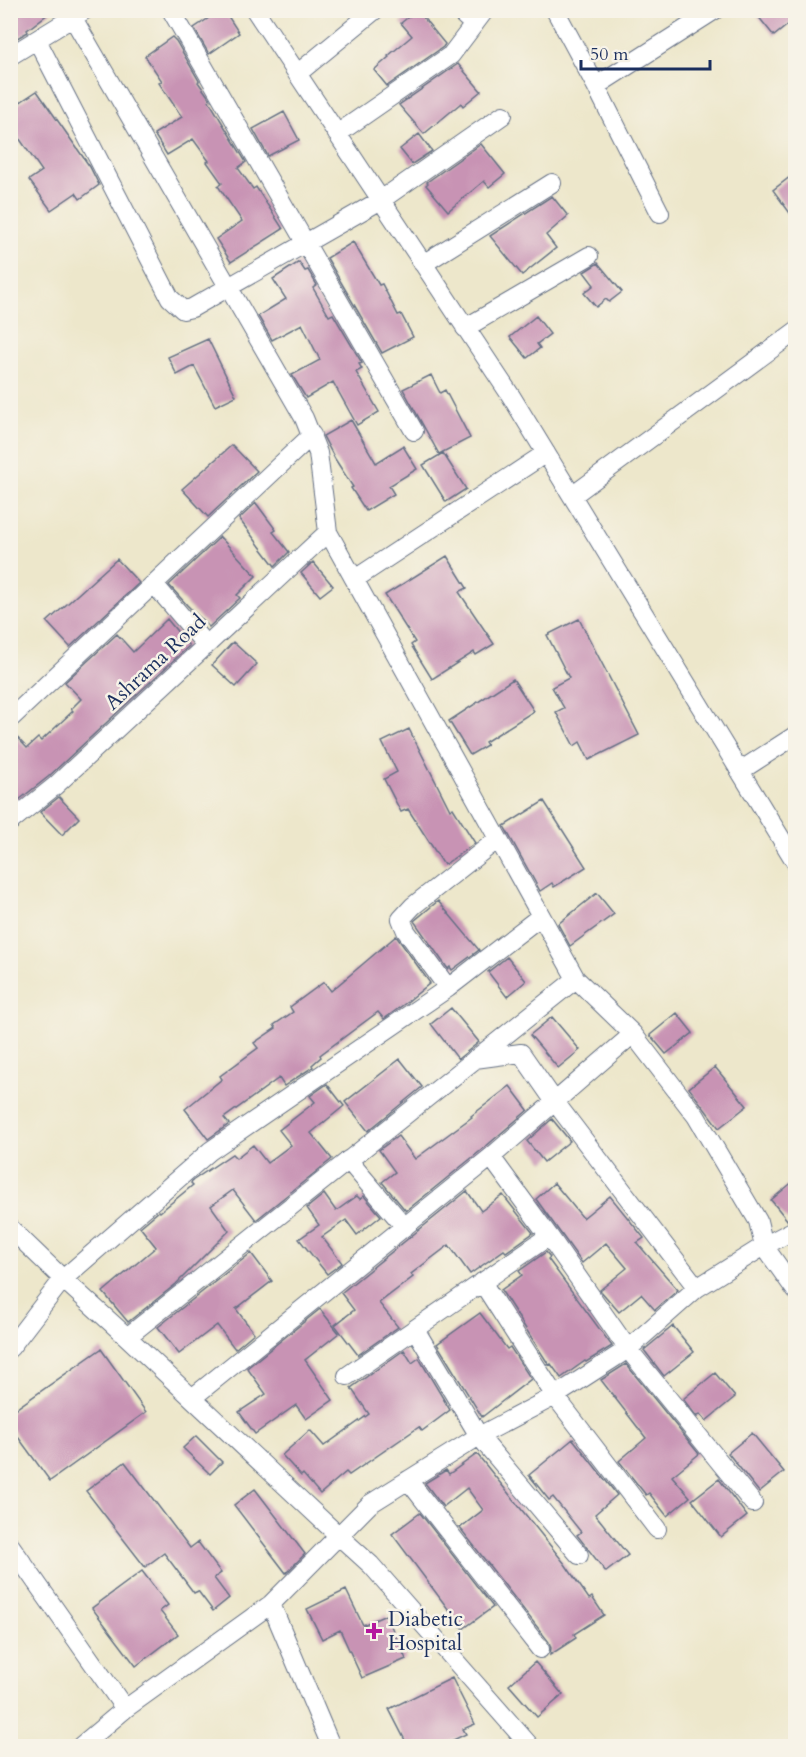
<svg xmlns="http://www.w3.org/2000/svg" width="806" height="1757" viewBox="0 0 806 1757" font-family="Cardo,serif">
  <rect width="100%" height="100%" fill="#f7f3e8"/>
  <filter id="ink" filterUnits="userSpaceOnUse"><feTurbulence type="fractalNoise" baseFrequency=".0167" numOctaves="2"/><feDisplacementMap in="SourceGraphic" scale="12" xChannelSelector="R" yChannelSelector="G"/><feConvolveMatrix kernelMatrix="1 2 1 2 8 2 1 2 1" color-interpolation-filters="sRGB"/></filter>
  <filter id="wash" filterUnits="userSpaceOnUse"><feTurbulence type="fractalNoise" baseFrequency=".008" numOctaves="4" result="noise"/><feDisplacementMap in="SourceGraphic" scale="24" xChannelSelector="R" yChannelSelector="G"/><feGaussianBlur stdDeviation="1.35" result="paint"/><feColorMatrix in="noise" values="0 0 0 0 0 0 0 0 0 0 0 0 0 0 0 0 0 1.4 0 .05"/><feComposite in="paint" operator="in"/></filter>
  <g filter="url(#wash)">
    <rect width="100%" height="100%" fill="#ede7cb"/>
    <g id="blocks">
      <path fill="#c893b4" d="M10,10H53L27,30L28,32L10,42Z
        M221,10H224L239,33L209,54L194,28Z
        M417,10L445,44L443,47L387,86L374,70L389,57L388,56L412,36L401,23Z
        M753,10H789L795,19L774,36Z
        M172,37L176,41L199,81L198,82L210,99L209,101L246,162L238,168L253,189L256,187L283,229L231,262L216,239L242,221L218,186L222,183L207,162L209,161L193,139L167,155L154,134L182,117L159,83L162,81L145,56Z
        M458,64L481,91L463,106L461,103L424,134L399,105Z
        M37,91L90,167L99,185L80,199L76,193L51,210L29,180L42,171L10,125V109Z
        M284,112L299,140L268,156L253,129Z
        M419,134L432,151L412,164L400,149Z
        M481,144L505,174L489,187L484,181L448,211L426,185L428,183L427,182Z
        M795,173V220L773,190Z
        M552,196L568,216L546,235L556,248L522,275L490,236Z
        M353,242L379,285L382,284L398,315L401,314L413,337L382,353L327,258Z
        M299,262L305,271L308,270L317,285L313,288L329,316L333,314L362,363L359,364L362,369L356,372L379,412L357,425L333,382L306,398L292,375L320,360L302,324L272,340L258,316L286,299L273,279Z
        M598,263L622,292L609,302L606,299L596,307L584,293L594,285L584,272Z
        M536,316L550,334L537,344L540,348L527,358L510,337Z
        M208,339L236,396L215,406L194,366L177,375L168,357Z
        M431,375L440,393L445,390L470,438L439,454L403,389Z
        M351,420L376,463L403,446L417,469L389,486L394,494L366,511L351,488L353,487L335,459L323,436Z
        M232,445L257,471L208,517L182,489Z
        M443,453L466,489L446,502L423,465Z
        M256,503L276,530L273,532L289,552L275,566L239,519Z
        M220,537L256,576L237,595L240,598L209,627L187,605L169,585Z
        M447,556L467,588L459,592L494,644L476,655L474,652L432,679L411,645L415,642L385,595Z
        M117,559L139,583L70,647L47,622Z
        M313,562L333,586L320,596L301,573Z
        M167,619L189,646L48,777L10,807V730L27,748L38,738L41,741L73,711L71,709L81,699L65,682L117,634L133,652Z
        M579,619L639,735L589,760L580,742L574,746L556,712L564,708L552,687L569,678L547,635Z
        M233,642L257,664L236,687L212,665Z
        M513,679L534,711L485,742L487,745L470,755L449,721Z
        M409,729L450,810L453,808L475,843L444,865L408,809L401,812L384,779L397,772L382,742Z
        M59,797L79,818L62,835L40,812Z
        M544,801L586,867L554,887L552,883L540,891L504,826Z
        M597,893L614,914L570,946L558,924Z
        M438,901L479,950L452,970L450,967L448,969L414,921Z
        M396,936L430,983L407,1002L384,1019L378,1012L320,1055L321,1057L312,1065L313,1067L296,1078L284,1086L279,1078L224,1118L229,1124L208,1139L185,1109L222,1079L220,1076L258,1048L254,1043L276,1028L274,1025L293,1012L290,1007L324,982L331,991Z
        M507,957L526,981L507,997L488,972Z
        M451,1008L479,1042L458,1059L431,1024Z
        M677,1013L693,1033L666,1054L650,1035Z
        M552,1017L580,1050L558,1068L530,1035Z
        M400,1059L422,1087L368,1131L345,1102Z
        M715,1067L747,1106L719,1128L689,1088Z
        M327,1084L344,1106L311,1133L332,1159L256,1220L233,1190L211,1206L229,1231L176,1284L128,1322L103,1292L156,1247L140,1227L159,1211L160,1212L193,1185L191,1183L192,1181L232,1154L236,1158L253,1145L267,1163L291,1145L279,1130L315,1102L310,1096Z
        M510,1086L528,1110L484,1148L406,1211L382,1182L395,1172L379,1150L398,1136L415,1159L472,1117L471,1116Z
        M552,1119L570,1141L544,1162L527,1141Z
        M795,1180V1218L788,1221L771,1200Z
        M554,1183L583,1218L610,1196L644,1238L637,1243L678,1290L655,1310L641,1294L619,1312L600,1290L627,1268L606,1243L582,1263L536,1199Z
        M467,1191L481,1211L503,1195L533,1233L506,1252L504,1250L470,1274L449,1245L411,1274L413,1277L379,1303L398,1327L358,1355L335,1325L354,1310L341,1293Z
        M324,1194L336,1211L357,1196L360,1199L364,1196L381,1216L357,1235L346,1220L322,1237L342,1263L327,1274L299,1239L319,1225L307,1208Z
        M546,1252L550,1257L548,1259L612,1346L586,1362L585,1361L561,1378L551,1364L549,1365L501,1290L522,1275L519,1271Z
        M251,1253L272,1281L236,1309L254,1333L235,1349L217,1325L179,1354L158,1327Z
        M320,1309L339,1333L305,1360L333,1400L306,1419L296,1405L255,1434L239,1412L266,1394L247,1368Z
        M480,1313L507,1349L510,1347L531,1379L482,1417L437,1344Z
        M673,1326L694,1352L664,1376L644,1350Z
        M101,1349L146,1412L50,1481L10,1426V1413Z
        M404,1350L412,1363L419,1358L450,1410L422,1431L419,1427L349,1475L346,1472L320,1494L303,1474L301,1476L282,1455L310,1430L324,1446L369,1414L351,1388Z
        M626,1364L699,1454L672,1476L690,1497L667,1516L649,1493L646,1495L619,1461L646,1438L601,1380Z
        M715,1373L735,1397L706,1421L700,1414L697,1417L683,1399Z
        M752,1433L784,1472L759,1492L728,1453Z
        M196,1436L222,1462L210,1474L183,1448Z
        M573,1439L617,1495L595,1514L628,1555L606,1572L577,1535L581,1532L553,1497L549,1500L529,1475Z
        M477,1454L565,1564L589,1599L592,1597L604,1615L574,1634L576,1638L550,1655L551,1648L549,1642L460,1528L483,1510L467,1488L443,1507L425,1483L446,1470L449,1474Z
        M125,1462L190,1548L198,1542L221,1573L214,1578L229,1598L213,1611L198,1591L194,1593L164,1553L145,1567L86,1491Z
        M719,1479L747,1516L721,1537L692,1500Z
        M255,1489L305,1554L286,1573L234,1505Z
        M420,1513L493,1607L463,1629L392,1534Z
        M142,1571L168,1605L160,1611L178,1634L136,1666L92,1608Z
        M346,1590L363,1625L386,1615L406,1659L362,1678L340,1630L322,1639L307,1609Z
        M535,1662L563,1695L537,1717L509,1685Z
        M452,1678L475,1724L463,1729L466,1734L441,1746H408L389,1709Z"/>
    </g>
  </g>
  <g filter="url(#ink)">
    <use href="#blocks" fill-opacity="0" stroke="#646f84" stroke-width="1.5"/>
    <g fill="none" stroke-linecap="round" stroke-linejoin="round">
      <g stroke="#646f84" stroke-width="20">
        <path id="minor" d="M171,10L414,431
          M255,10L511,396L796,863
          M458,10L474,25
          M555,10L596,86L660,213
          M73,18L304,418L318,453L328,532L576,979L633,1034L696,1116L758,1221L764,1246L796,1291
          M37,40L170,298L183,310L192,308L381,200L503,115
          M10,56L85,10
          M297,74L375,10
          M596,86L715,10
          M337,134L451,55L485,10
          M423,264L552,183
          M465,328L589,256
          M572,496L796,331
          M355,579L546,453
          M154,584L206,645
          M10,719L312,435
          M740,771L796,735
          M10,822L55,786L328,532
          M448,988L406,931L401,919L413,906L498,839
          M475,1059L521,1053L555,1102L697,1288
          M491,1157L549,1236L628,1349L753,1503
          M348,1160L405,1227
          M10,1228L63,1279L127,1337L339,1536L371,1565L530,1746
          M482,1282L555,1396L657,1529
          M415,1329L479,1436L579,1555
          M127,1337L576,979
          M10,1348L63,1279L210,1151L448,988L541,916
          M347,1376L549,1236
          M192,1398L491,1157L633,1034
          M408,1480L540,1649
          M10,1545L125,1709
          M271,1604L331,1746
          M81,1746L125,1709L271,1604L370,1504L479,1436L555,1396L628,1349L697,1288L764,1246L796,1229"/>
      </g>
      <use href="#minor" stroke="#fff" stroke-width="18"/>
    </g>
  </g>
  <path fill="#b5179e" stroke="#f7f3e8" stroke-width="2" d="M371 1622h6v6h6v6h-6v6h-6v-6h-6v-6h6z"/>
  <g text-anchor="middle" stroke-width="5" stroke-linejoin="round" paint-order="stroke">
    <g font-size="21" fill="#1b2f5e" stroke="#f7f3e8">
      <text transform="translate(155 662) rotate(-43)" y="7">Ashrama Road</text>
    </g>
    <g font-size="21" fill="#1b2f5e" stroke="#f7f3e8" text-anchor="start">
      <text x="388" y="1626">Diabetic<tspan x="388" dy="24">Hospital</tspan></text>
    </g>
  </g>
  <rect width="806" height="1757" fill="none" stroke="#f7f3e8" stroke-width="36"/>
  <path d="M581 60v9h129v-9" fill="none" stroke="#1b2f5e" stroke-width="3"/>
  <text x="590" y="60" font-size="18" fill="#1b2f5e" stroke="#f7f3e8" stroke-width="4.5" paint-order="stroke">50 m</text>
</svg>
